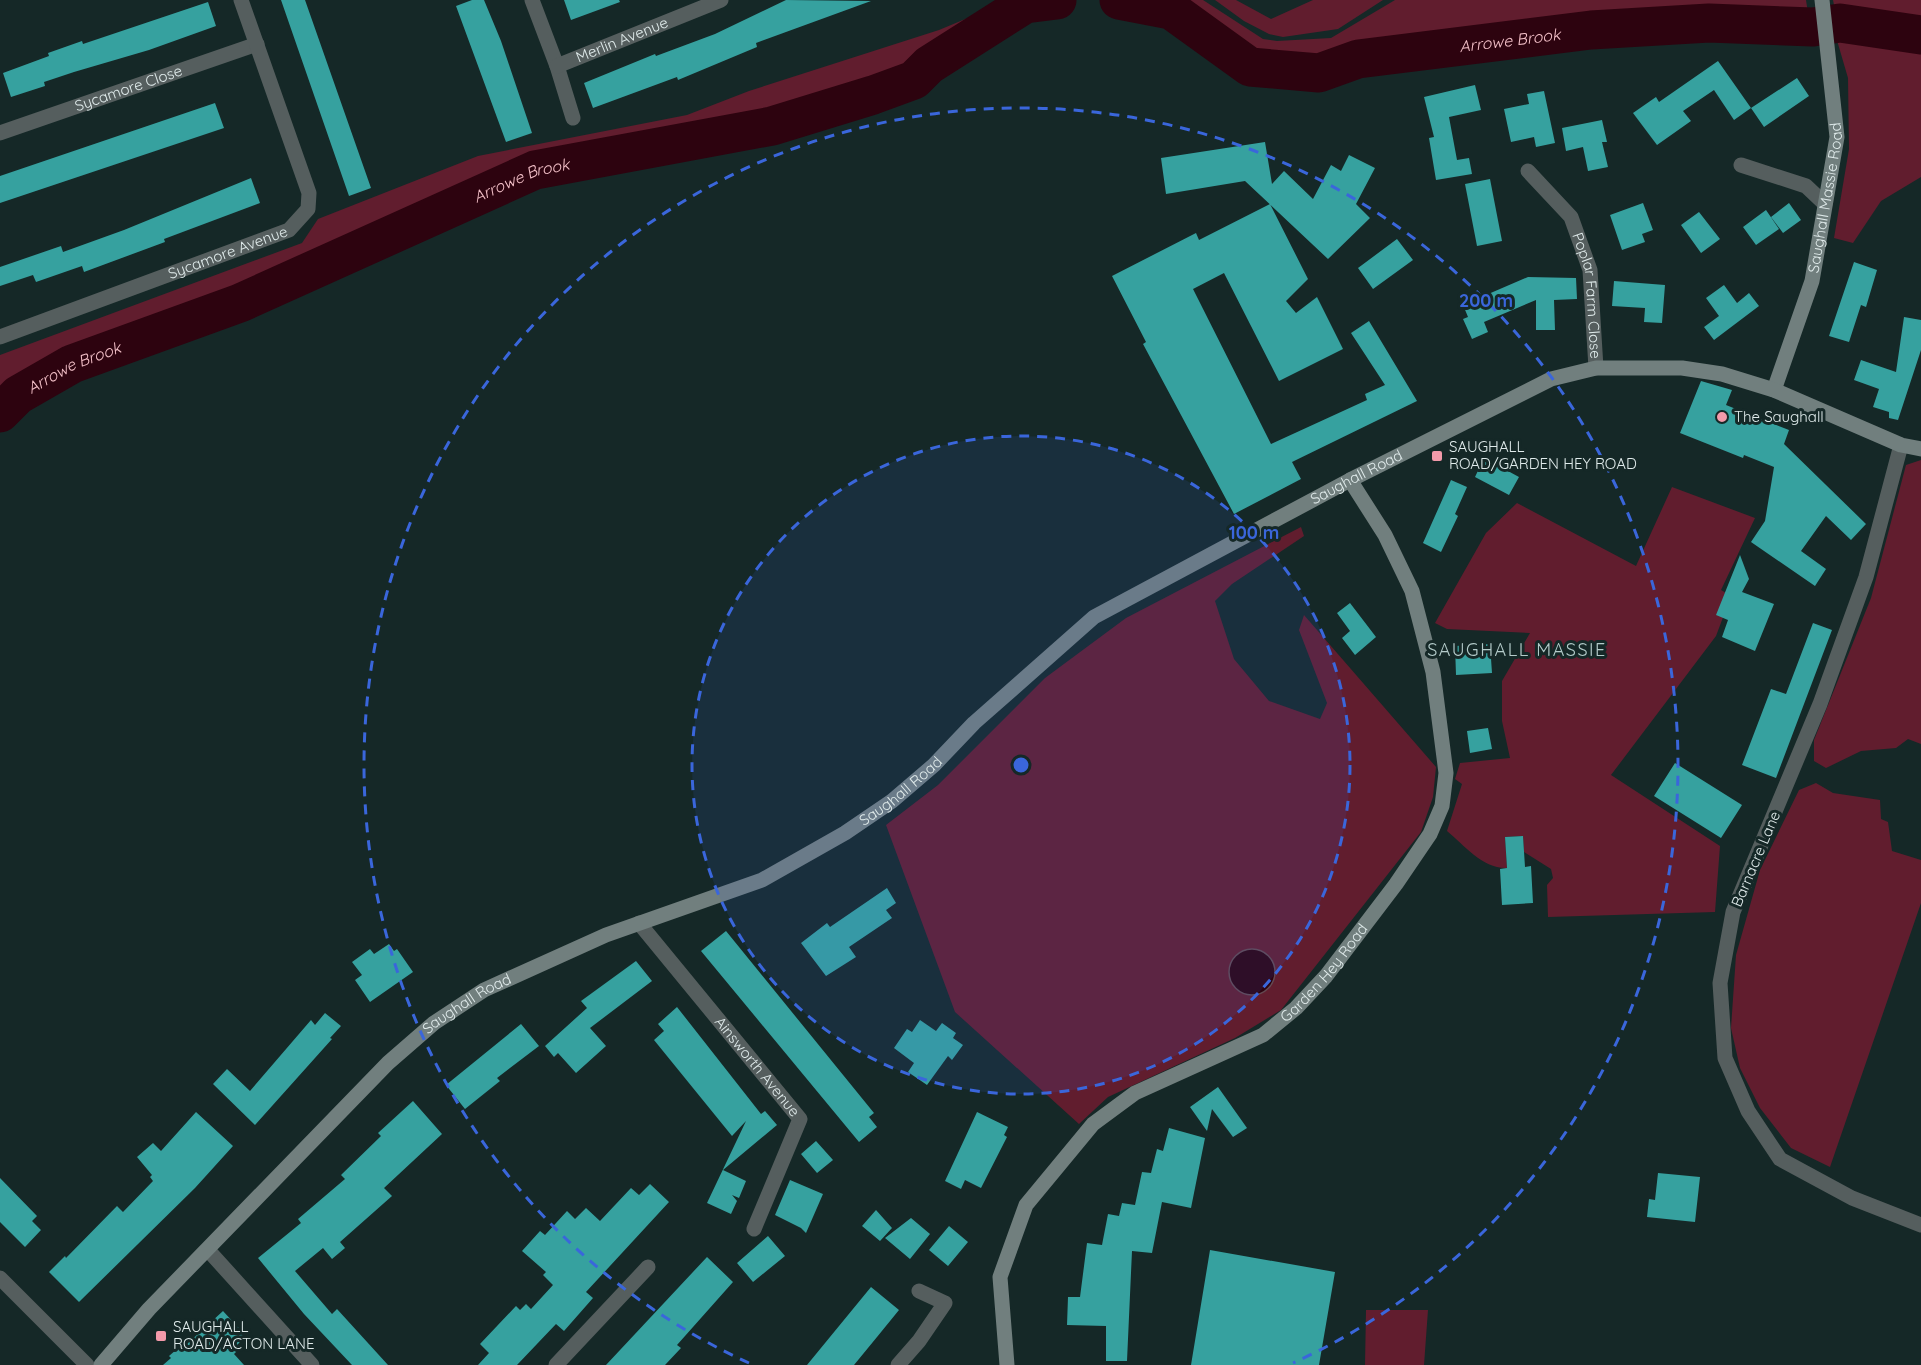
<svg xmlns="http://www.w3.org/2000/svg" width="1921" height="1365" viewBox="0 0 1921 1365" font-family="Quicksand,sans-serif">
  <rect width="100%" height="100%" fill="#152827"/>
  <path fill="#611d2e" d="M1011,0H1043L1025,4L929,65L914,80L772,126L535,170L240,303L72,364L18,395L0,413V355L302,243L318,219L478,156L687,115L749,91L939,30Z
    M1163,0H1203L1263,39L1277,41L1331,38L1395,0H1806L1808,13L1802,22L1772,21L1706,9L1611,12L1331,58L1277,64L1245,52L1204,19Z
    M1215,0H1236L1271,19L1313,0H1383L1338,29L1283,37L1269,34L1244,21Z
    M1833,0H1921V23L1835,10Z
    M1858,36L1921,42V177L1881,201L1853,243L1834,238L1849,149L1848,78L1836,37Z
    M1921,460V744L1908,739L1896,748L1861,751L1826,768L1814,761V740L1871,598L1906,465Z
    M1672,487L1755,518L1721,590L1731,596L1716,636L1611,775L1720,846L1715,912L1548,917L1547,885L1553,878L1551,869L1524,852L1523,836L1505,837L1507,868C1483,869 1464,845 1447,831L1462,784L1455,779L1460,763L1510,758L1502,721V681L1530,633L1447,629L1435,623L1486,533L1517,503L1636,566Z
    M1301,527L1304,536L1232,584L1215,601L1234,659L1269,701L1320,719L1327,703L1299,630L1304,615L1436,767L1433,797L1421,832L1281,1010L1235,1038L1108,1097L1079,1124L955,1012L886,825L938,785L1045,678L1126,618Z
    M1816,783L1833,793L1880,800L1881,819L1888,822L1892,851L1921,860V903L1830,1167L1791,1148L1760,1108L1740,1068L1731,1028L1736,955L1760,870L1799,790Z
    M1366,1310H1428L1424,1365H1365Z"/>
  <path fill="#2d030f" stroke="#634951" stroke-width="1.5" d="M1229 972a23 23 0 1 1 46 0a23 23 0 1 1-46 0Z"/>
  <g fill="none" stroke-linecap="round" stroke-linejoin="round">
    <g stroke="#2d030f" stroke-width="39">
      <path id="s1" d="M1119,0L1171,10L1250,67L1319,73L1358,59L1591,30L1709,23L1813,27L1840,23L1921,35"/>
      <path id="s2" d="M0,413L18,395L72,364L240,303L535,170L772,126L873,95L914,80L929,65L1025,4L1057,0"/>
    </g>
  </g>
  <path fill="#36a19f" d="M281,0H305L371,188L349,196Z
    M472,0H484L501,41L532,133L506,142L456,6Z
    M564,0H619L620,2L571,20Z
    M786,0L871,1L756,43L757,47L678,80L677,77L593,108L584,83L655,54L656,56L715,34Z
    M208,2L216,26L149,50L74,72L44,82L45,86L11,97L3,73L49,56L48,53L82,41L83,44Z
    M1718,61L1751,108L1734,120L1714,90L1683,111L1691,121L1657,145L1633,113L1656,97L1659,102Z
    M1797,78L1809,96L1764,127L1751,108Z
    M1475,85L1481,110L1449,117L1457,160L1469,158L1472,174L1436,180L1429,138L1434,137L1424,97Z
    M1544,91L1555,143L1536,147L1534,137L1511,142L1504,109L1529,104L1527,94Z
    M215,103L224,128L0,203V176Z
    M1602,120L1607,142H1602L1608,167L1588,171L1583,147L1566,151L1562,128Z
    M1265,142L1272,184L1284,171L1313,199L1331,165L1341,171L1349,155L1375,168L1356,204L1370,218L1328,259L1245,181L1166,194L1161,158Z
    M251,178L260,203L164,239L165,242L84,272L82,266L36,282L33,275L0,286V267L61,246L63,252L124,230Z
    M1490,179L1502,241L1477,246L1465,184Z
    M1643,203L1653,230L1642,234L1645,242L1622,250L1610,215Z
    M1789,203L1801,220L1783,233L1771,217Z
    M1270,204L1308,279L1286,301L1296,313L1317,297L1343,349L1279,381L1224,273L1193,289L1271,444L1367,400L1365,394L1385,385L1351,333L1369,321L1417,401L1292,462L1301,479L1234,514L1143,344L1146,342L1112,276L1196,233L1199,240Z
    M1766,210L1779,229L1756,245L1743,227Z
    M1699,212L1720,239L1701,253L1681,225Z
    M1397,239L1413,260L1373,289L1358,268Z
    M1854,262L1877,270L1866,307L1861,305L1849,342L1829,336Z
    M1528,277L1576,278L1577,299L1554,300L1555,330H1536V300L1484,322L1488,332L1472,339L1463,319L1468,317L1461,300L1477,293L1479,298Z
    M1614,281L1665,285L1662,323L1644,322L1645,308L1612,306Z
    M1724,285L1737,303L1749,293L1759,306L1714,340L1704,327L1719,316L1706,298Z
    M1904,317L1921,320V350L1898,420L1889,418V412L1873,407L1879,389L1854,380L1861,360L1896,372Z
    M1701,381L1732,390L1726,405L1789,430L1784,444L1866,524L1851,540L1826,516L1801,551L1826,569L1815,586L1751,542L1765,521L1774,467L1744,455L1743,458L1680,433Z
    M1484,458L1519,477L1509,495L1475,477Z
    M1451,480L1467,487L1455,514L1458,516L1441,552L1423,543Z
    M1740,555L1749,579L1742,592L1774,604L1755,651L1722,637L1728,620L1716,615Z
    M1350,603L1376,637L1355,655L1342,638L1350,631L1337,613Z
    M1813,623L1832,630L1776,778L1742,765L1771,689L1786,694Z
    M1490,644L1492,673L1456,675L1455,646Z
    M1488,728L1492,749L1470,753L1467,731Z
    M1675,763L1742,805L1721,838L1654,796Z
    M1523,836L1525,867L1531,866L1533,903L1502,905L1500,869L1507,868L1505,837Z
    M887,888L896,903L886,910L892,918L849,947L856,957L826,976L801,943L827,923L830,927Z
    M726,931L874,1113L869,1117L877,1127L859,1142L701,951Z
    M389,944L394,951L397,949L413,972L370,1002L355,980L362,975L352,962L370,949L374,954Z
    M636,961L652,981L590,1028L606,1046L576,1073L558,1053L554,1057L545,1046L587,1008L581,1001Z
    M677,1007L761,1114L765,1111L777,1125L723,1170L746,1181L739,1198L732,1195L737,1201L731,1214L707,1203L746,1121L732,1136L654,1040L664,1031L658,1024Z
    M325,1013L341,1026L330,1038L332,1039L255,1125L213,1084L227,1069L250,1091L311,1020L315,1025Z
    M920,1020L936,1031L942,1023L956,1033L953,1038L963,1045L952,1060L948,1056L927,1085L908,1072L914,1063L894,1048L907,1029L912,1032Z
    M521,1024L539,1046L497,1078L500,1081L465,1109L446,1085Z
    M1218,1087L1247,1128L1233,1137L1212,1109L1207,1131L1190,1107Z
    M413,1101L442,1134L384,1188L392,1196L340,1242L345,1248L332,1259L323,1248L295,1271L332,1314L337,1309L388,1365H352L304,1314L258,1258L301,1223L298,1219L345,1179L341,1175L381,1136L378,1133Z
    M196,1112L233,1146L195,1188L79,1302L49,1272L65,1256L66,1258L117,1206L123,1212L153,1181L150,1177L152,1175L137,1157L153,1143L161,1151Z
    M977,1112L1008,1127L1004,1135L1007,1137L981,1188L965,1180L961,1189L945,1181Z
    M1169,1128L1205,1138L1191,1208L1162,1202L1152,1253L1132,1251L1127,1361H1106V1326L1067,1325L1068,1297H1080L1087,1243L1102,1245L1108,1214L1119,1216L1122,1203L1135,1205L1142,1172L1151,1173L1157,1149L1163,1151Z
    M816,1141L833,1160L817,1173L801,1154Z
    M1658,1173L1700,1177L1695,1222L1647,1217L1649,1199L1655,1200Z
    M0,1178L37,1216L32,1221L41,1230L25,1247L0,1222Z
    M790,1180L823,1194L806,1233L801,1228L775,1215Z
    M650,1184L669,1202L586,1292L593,1298L564,1331L556,1324L517,1365H478L489,1353L480,1344L516,1306L520,1310L526,1304L531,1309L553,1285L543,1275L546,1272L522,1251L540,1231L545,1235L567,1211L575,1219L586,1208L600,1221L631,1188L639,1195Z
    M876,1210L892,1228L880,1241L862,1226Z
    M911,1218L930,1234L910,1259L885,1238Z
    M949,1226L968,1242L948,1266L929,1250Z
    M768,1236L785,1256L753,1282L737,1263Z
    M1210,1250L1335,1272L1319,1365H1191Z
    M707,1257L733,1282L677,1345L681,1348L665,1365H606Z
    M871,1287L899,1310L877,1337L854,1365H807Z
    M223,1311L246,1336L235,1347L238,1350L234,1354L244,1365H163L171,1358L169,1356L184,1343L186,1345Z"/>
  <g fill="none" stroke-linecap="round" stroke-linejoin="round">
    <g stroke="#555e5e" stroke-width="15">
      <path d="M532,0L557,66L573,118"/>
      <path id="s3" d="M557,66L721,0"/>
      <path id="s4" d="M0,133L257,44"/>
      <path d="M1741,165L1806,186L1825,204"/>
      <path id="s5" d="M1528,171L1571,217L1590,270L1596,368"/>
      <path id="s6" d="M0,337L289,230L308,209L309,193L241,0"/>
      <path d="M1901,445L1866,577L1820,704L1733,912L1720,983L1725,1058L1748,1111L1780,1159L1852,1198L1921,1225"/>
      <path id="s7" d="M639,923L800,1119L754,1229"/>
      <path d="M208,1250L312,1365"/>
      <path d="M0,1278L87,1365"/>
      <path d="M556,1365L648,1267"/>
      <path d="M898,1365L919,1341L945,1303L919,1291"/>
    </g>
    <g stroke="#717f7e" stroke-width="15">
      <path id="s8" d="M1774,390L1812,281L1837,137L1822,0"/>
      <path id="s9" d="M101,1365L149,1309L388,1063L434,1023L484,990L606,935L762,880L845,833L892,801L934,765L974,723L1094,617L1350,480L1551,379L1596,368H1682L1722,374L1774,390L1901,445L1921,449"/>
      <path id="s10" d="M1007,1365L1000,1277L1026,1205L1093,1124L1135,1093L1263,1035L1296,1008L1326,976L1396,884L1430,834L1442,806L1446,773L1433,672L1412,591L1385,535L1350,480"/>
    </g>
  </g>
  <circle cx="1021" cy="765" r="329" fill="#3a66db" fill-opacity=".12"/>
  <g fill="none" stroke="#3a66db" stroke-width="3" stroke-dasharray="10 8">
    <circle cx="1021" cy="765" r="329"/>
    <path d="M749 1363A657 657 0 1 1 1293 1363"/>
  </g>
  <g fill="#f39aaa" stroke="#152827" stroke-width="2">
    <circle cx="1722" cy="417" r="6"/>
    <rect x="1431" y="450" width="12" height="12" rx="3"/>
    <rect x="155" y="1330" width="12" height="12" rx="3"/>
  </g>
  <g text-anchor="middle" stroke-width="6" stroke-linejoin="round" paint-order="stroke">
    <g font-size="15" fill="#e0ebeb" stroke="#152827">
      <text dy="5" stroke="none"><textPath href="#s3" startOffset="70">Merlin Avenue</textPath></text>
      <text dy="5" stroke="none"><textPath href="#s4" startOffset="136">Sycamore Close</textPath></text>
      <text dy="5" stroke="none"><textPath href="#s8" startOffset="200">Saughall Massie Road</textPath></text>
      <text dy="5" stroke="none"><textPath href="#s6" startOffset="243">Sycamore Avenue</textPath></text>
      <text dy="5" stroke="none"><textPath href="#s5" startOffset="144">Poplar Farm Close</textPath></text>
      <text dy="5" stroke="none"><textPath href="#s9" startOffset="1560">Saughall Road</textPath></text>
      <text dy="5" stroke="none"><textPath href="#s9" startOffset="1002">Saughall Road</textPath></text>
      <text transform="translate(1756 859) rotate(-67)" y="5">Barnacre Lane</text>
      <text dy="5" stroke="none"><textPath href="#s10" startOffset="550">Garden Hey Road</textPath></text>
      <text dy="5" stroke="none"><textPath href="#s9" startOffset="516">Saughall Road</textPath></text>
      <text dy="5" stroke="none"><textPath href="#s7" startOffset="186">Ainsworth Avenue</textPath></text>
    </g>
    <g font-size="15" fill="#e0ebeb" stroke="#152827" text-anchor="start">
      <text x="1734" y="422">The Saughall</text>
      <text x="1449" y="452">SAUGHALL<tspan x="1449" dy="17">ROAD/GARDEN HEY ROAD</tspan></text>
      <text x="173" y="1332">SAUGHALL<tspan x="173" dy="17">ROAD/ACTON LANE</tspan></text>
    </g>
    <g font-size="16" font-style="italic" fill="#f4c1c9" stroke="#152827">
      <text dy="6" stroke="none"><textPath href="#s1" startOffset="414">Arrowe Brook</textPath></text>
      <text dy="6" stroke="none"><textPath href="#s2" startOffset="574">Arrowe Brook</textPath></text>
      <text dy="6" stroke="none"><textPath href="#s2" startOffset="88">Arrowe Brook</textPath></text>
    </g>
    <g font-size="18" letter-spacing="1.5" fill="#b4cbca" stroke="#152827">
      <text x="1517" y="656">SAUGHALL MASSIE</text>
    </g>
  </g>
  <circle cx="1021" cy="765" r="9" fill="#3a66db" stroke="#152827" stroke-width="3"/>
  <g font-size="18" text-anchor="middle" font-weight="bold" fill="#3a66db" stroke="#152827" stroke-width="6" stroke-linejoin="round" paint-order="stroke">
    <text x="1486" y="307">200 m</text>
    <text x="1254" y="539">100 m</text>
  </g>
</svg>
